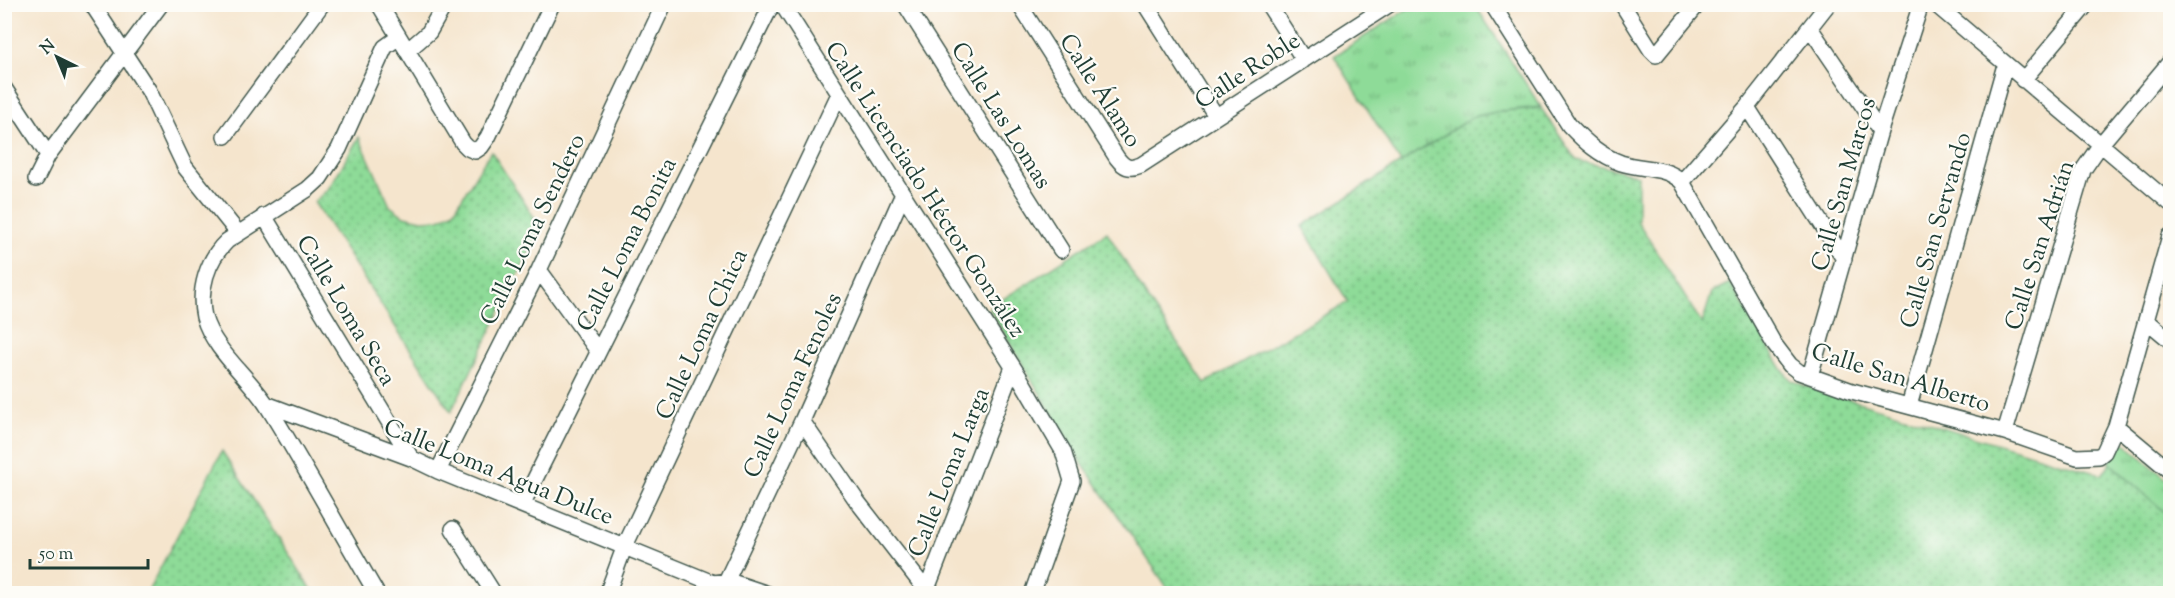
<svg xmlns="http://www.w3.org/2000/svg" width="2175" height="598" viewBox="0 0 2175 598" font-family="'Sorts Mill Goudy',serif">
  <defs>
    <pattern id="grass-dots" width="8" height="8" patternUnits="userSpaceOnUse" patternTransform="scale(1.5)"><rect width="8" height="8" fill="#8edb98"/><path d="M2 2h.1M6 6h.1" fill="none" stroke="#73b37d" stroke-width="1.8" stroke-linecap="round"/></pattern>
    <pattern id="park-tufts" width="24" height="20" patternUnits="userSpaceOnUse" patternTransform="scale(1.5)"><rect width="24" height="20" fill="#8edb98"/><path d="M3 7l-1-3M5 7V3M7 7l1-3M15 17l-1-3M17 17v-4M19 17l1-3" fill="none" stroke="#73b37d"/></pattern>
  </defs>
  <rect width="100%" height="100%" fill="#fdfcf7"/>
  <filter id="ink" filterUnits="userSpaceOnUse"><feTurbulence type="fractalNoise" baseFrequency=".0167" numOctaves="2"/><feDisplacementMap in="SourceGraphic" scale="12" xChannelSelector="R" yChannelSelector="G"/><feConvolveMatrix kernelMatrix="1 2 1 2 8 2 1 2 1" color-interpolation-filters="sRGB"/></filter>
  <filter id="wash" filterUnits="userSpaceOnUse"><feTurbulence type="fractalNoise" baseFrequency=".008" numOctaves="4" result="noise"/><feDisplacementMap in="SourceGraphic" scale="24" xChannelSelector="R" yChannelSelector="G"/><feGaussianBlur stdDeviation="1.35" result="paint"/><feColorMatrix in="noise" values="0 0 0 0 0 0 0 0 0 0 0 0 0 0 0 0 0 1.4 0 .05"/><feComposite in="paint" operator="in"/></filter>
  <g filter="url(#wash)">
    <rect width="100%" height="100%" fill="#f5e5cd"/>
    <path fill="url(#grass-dots)" stroke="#568c66" stroke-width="1.5" d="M1541,108L1576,160L1638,175V222L1702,324L1712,292L1730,283L1782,369L1791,380L1805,386L2102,475L2110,463L2170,517V582L2167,594L1171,593L1079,459L989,308L1107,232L1149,301L1205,383L1348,302L1302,226L1472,117L1501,111Z
      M359,137L390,206L404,216L422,220L440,219L454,211L491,151L541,228L451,412L314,202L329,188Z
      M222,451L314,593H147Z"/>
    <path fill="url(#park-tufts)" stroke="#568c66" stroke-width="1.5" d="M1415,4L1475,5L1541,107L1501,111L1472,117L1401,163L1334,56Z
      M2120,439L2170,482V517L2110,463L2112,448L2116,440Z"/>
  </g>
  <g filter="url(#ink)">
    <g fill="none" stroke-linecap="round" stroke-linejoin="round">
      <g stroke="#3f564b" stroke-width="18">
        <path id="street" d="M92,4L149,91L185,167L238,233
          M379,4L463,143L468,148L475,151L481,147L488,137L552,4
          M782,4L1020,378L1063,451L1072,481L1032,594
          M905,4L1061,250
          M1019,4L1117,158C1124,167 1129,170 1141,165L1390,4
          M1145,4L1216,116
          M1268,4L1304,60
          M1492,4L1569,125C1585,142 1599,155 1621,163C1642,170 1666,166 1682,182L1774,344L1790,365L1799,372L1852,391L2005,432L2077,457L2099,456L2104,452L2116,426L2170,236
          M1622,4L1651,50L1656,55L1698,4
          M1935,4L2170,203
          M1810,28L1880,131
          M407,51L429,32L445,4
          M2023,80L2087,4
          M4,88L48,155
          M1747,107L1844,259
          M225,136L322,4
          M36,179L48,155L161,4
          M1682,182L1747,107L1828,4
          M264,216L411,458
          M539,270L598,351
          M2146,320L2170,340
          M1810,376L1880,131L1921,4
          M266,404L411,458L438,471L713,583L729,581L768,594
          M1909,406L2005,65
          M802,421L857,501L926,590
          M2116,426L2170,471
          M2005,432L2083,170L2101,144L2170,62
          M438,471L539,270L664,4
          M522,505L772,4
          M453,529L494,594
          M713,583L720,594L802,421L903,194
          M377,594C340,531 306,468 268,407C250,378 213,350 204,317C198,290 207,260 227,241L308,189L320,178L339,149L385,47L399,37
          M607,594L624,548L839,94
          M925,594L1013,367"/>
      </g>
      <use href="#street" stroke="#fff" stroke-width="15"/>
    </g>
  </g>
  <g text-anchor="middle" stroke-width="4.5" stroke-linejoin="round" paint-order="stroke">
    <g font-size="24" fill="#1f3d34" stroke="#fdfcf7">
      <text transform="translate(1247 70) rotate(-33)" y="8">Calle Roble</text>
      <text transform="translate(1101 90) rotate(57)" y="8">Calle Álamo</text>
      <text transform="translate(1002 115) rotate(58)" y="8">Calle Las Lomas</text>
      <text transform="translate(1843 184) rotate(-74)" y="8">Calle San Marcos</text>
      <text transform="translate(926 189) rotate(57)" y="8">Calle Licenciado Héctor González</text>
      <text transform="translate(532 229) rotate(-64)" y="8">Calle Loma Sendero</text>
      <text transform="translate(1935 230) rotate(-74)" y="8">Calle San Servando</text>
      <text transform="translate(626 244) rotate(-63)" y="8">Calle Loma Bonita</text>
      <text transform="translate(2039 245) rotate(-72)" y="8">Calle San Adrián</text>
      <text transform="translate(347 310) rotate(59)" y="8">Calle Loma Seca</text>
      <text transform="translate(701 334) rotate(-65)" y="8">Calle Loma Chica</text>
      <text transform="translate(1901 377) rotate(17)" y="8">Calle San Alberto</text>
      <text transform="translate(792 385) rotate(-65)" y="8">Calle Loma Fenoles</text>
      <text transform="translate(499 471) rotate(22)" y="8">Calle Loma Agua Dulce</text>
      <text transform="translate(948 472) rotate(-68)" y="8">Calle Loma Larga</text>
    </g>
  </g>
  <rect width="2175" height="598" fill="none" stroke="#fdfcf7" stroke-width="24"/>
  <g transform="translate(57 57) rotate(317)" stroke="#fdfcf7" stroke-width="4.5" paint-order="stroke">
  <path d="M0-4.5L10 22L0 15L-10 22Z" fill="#1f3d34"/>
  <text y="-9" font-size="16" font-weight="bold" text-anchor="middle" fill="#1f3d34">N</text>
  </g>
  <path d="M30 559v9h118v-9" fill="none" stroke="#1f3d34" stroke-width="3"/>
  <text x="39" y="559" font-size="18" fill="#1f3d34" stroke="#fdfcf7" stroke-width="4.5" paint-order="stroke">50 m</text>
</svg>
